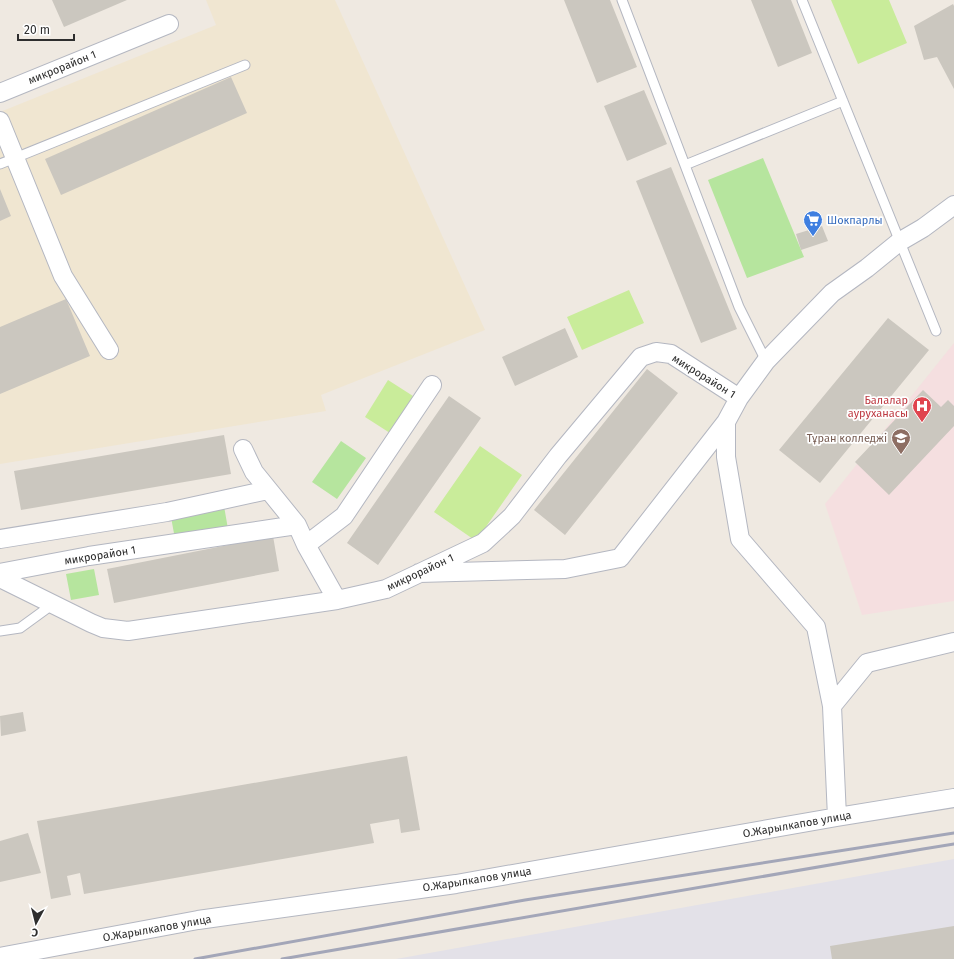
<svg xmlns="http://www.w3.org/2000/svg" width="954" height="959" viewBox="0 0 954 959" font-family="'Fira Sans',sans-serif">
  <rect width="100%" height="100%" fill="#efe9e1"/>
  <path fill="#e3e1e8" d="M954,859V959H396Z"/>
  <path fill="#f0e6d1" d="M206,0H335L485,330L321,395L326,411L0,464V112L216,25Z"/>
  <path fill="#f5dfe0" d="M954,343V601L862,615L825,504Z"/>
  <path fill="#b6e59e" d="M763,158L804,257L747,278L708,180Z
    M341,441L366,458L337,499L312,482Z
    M224,506L228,529L175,539L171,517Z
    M94,569L99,595L71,600L66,574Z"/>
  <path fill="#c9ec9a" d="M831,0H889L907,43L858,64Z
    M629,290L644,323L582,350L567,317Z
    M388,380L413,396L390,433L365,417Z
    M480,446L522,475L476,541L434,512Z"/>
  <path fill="#cbc7bf" d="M52,0H127L64,27Z
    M564,0H610L637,67L597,83Z
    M751,0H791L812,53L778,67Z
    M953,4L954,6V89L937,57L924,60L914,26Z
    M231,77L247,113L61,195L45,159Z
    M644,90L667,144L627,161L604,106Z
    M671,167L737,329L701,343L636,181Z
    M0,189L11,216L0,221Z
    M822,226L828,241L801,250L796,234Z
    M66,299L90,356L0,394V327Z
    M888,318L929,350L820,483L779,450Z
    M565,328L578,357L515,386L502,357Z
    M647,369L678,393L565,535L534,510Z
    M923,390L941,407L948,400L954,406V426L889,495L855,462Z
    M449,396L481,418L378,565L347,543Z
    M224,435L231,474L21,510L14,471Z
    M273,536L279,571L114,603L107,569Z
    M23,712L26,731L1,736L0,716Z
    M407,756L420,830L401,833L399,819L370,824L374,843L84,894L80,873L67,876L71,895L51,899L37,821Z
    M28,833L41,873L0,882V841Z
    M954,926V959H832L830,946Z"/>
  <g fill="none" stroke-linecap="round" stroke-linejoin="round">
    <g stroke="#b4b7c1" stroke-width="11">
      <path id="lane" d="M622,0L739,307L766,361
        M802,0L936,331
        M0,164L245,65
        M685,165L843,101
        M0,631L20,628L53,604"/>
    </g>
    <g stroke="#b4b7c1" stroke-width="20">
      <path id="street" d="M0,93L169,24
        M0,121L63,276L109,350
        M726,422V457L740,539L816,627L832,706L837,817
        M243,449L254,472L297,525L306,545L337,600L386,589L483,543L512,516L558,456L641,357L656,352L671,354L739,398
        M0,539L167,512L268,490
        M306,545L344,516L432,385
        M0,573L89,556L297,525
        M419,573L565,569L620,558L726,422L739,398L766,361L832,293L867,268L899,242L923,228L954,205
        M0,578L91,623L103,628L128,631L337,600
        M832,706L867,663L954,642
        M0,957L198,920L456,884L837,817L954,798"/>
    </g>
    <use href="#lane" stroke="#fff" stroke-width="9"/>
    <use href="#street" stroke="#fff" stroke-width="18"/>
    <path stroke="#a3a6b8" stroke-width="3" d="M195,959L525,900L954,833
      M282,959L923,849L954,844"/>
  </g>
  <defs>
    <g id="supermarket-pin" transform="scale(1)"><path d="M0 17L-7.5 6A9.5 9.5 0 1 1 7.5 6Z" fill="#3f7fe0" stroke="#fff"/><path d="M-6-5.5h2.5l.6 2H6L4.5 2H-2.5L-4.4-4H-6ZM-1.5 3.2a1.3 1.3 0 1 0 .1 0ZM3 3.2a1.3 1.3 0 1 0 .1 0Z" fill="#fff"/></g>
    <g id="hospital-pin" transform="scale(1)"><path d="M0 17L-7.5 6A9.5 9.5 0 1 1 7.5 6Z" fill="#e0444e" stroke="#fff"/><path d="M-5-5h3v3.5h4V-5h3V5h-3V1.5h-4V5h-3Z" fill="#fff"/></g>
    <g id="university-pin" transform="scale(1)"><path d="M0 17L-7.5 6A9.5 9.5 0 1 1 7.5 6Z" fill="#8d6e63" stroke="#fff"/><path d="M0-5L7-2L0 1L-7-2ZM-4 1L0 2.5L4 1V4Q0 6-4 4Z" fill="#fff"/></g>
  </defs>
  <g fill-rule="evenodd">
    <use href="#supermarket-pin" x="813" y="220"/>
    <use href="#hospital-pin" x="922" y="406"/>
    <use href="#university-pin" x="901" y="438"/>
  </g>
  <g text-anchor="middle" stroke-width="3.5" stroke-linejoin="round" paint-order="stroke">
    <g font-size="11" fill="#2e2e2e" stroke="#fff">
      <text transform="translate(62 67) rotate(-22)" y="4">микрорайон 1</text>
      <text transform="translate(704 376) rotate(32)" y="4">микрорайон 1</text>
      <text transform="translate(100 555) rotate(-9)" y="4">микрорайон 1</text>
      <text transform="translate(420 572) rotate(-25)" y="4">микрорайон 1</text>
      <text transform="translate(797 824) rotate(-10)" y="4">О.Жарылкапов улица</text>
      <text transform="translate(477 879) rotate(-9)" y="4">О.Жарылкапов улица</text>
      <text transform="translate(157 928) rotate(-10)" y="4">О.Жарылкапов улица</text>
    </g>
    <g font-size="11" fill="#366cbe" stroke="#fff" text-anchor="start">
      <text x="827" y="224">Шокпарлы</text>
    </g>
    <g font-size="11" fill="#be3a42" stroke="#fff" text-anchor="end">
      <text x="908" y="404">Балалар<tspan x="908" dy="13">ауруханасы</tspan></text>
    </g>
    <g font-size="11" fill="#785e54" stroke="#fff" text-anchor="end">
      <text x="887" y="442">Тұран колледжі</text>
    </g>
  </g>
  <g transform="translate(36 923) rotate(187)" stroke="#ffffff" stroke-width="3" paint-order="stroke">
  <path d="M0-3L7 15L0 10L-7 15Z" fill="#2e2e2e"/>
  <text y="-6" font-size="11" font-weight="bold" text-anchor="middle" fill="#2e2e2e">С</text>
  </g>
  <path d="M18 34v6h56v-6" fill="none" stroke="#2e2e2e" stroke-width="2"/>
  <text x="24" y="34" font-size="12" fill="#2e2e2e" stroke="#ffffff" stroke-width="3" paint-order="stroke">20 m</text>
</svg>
